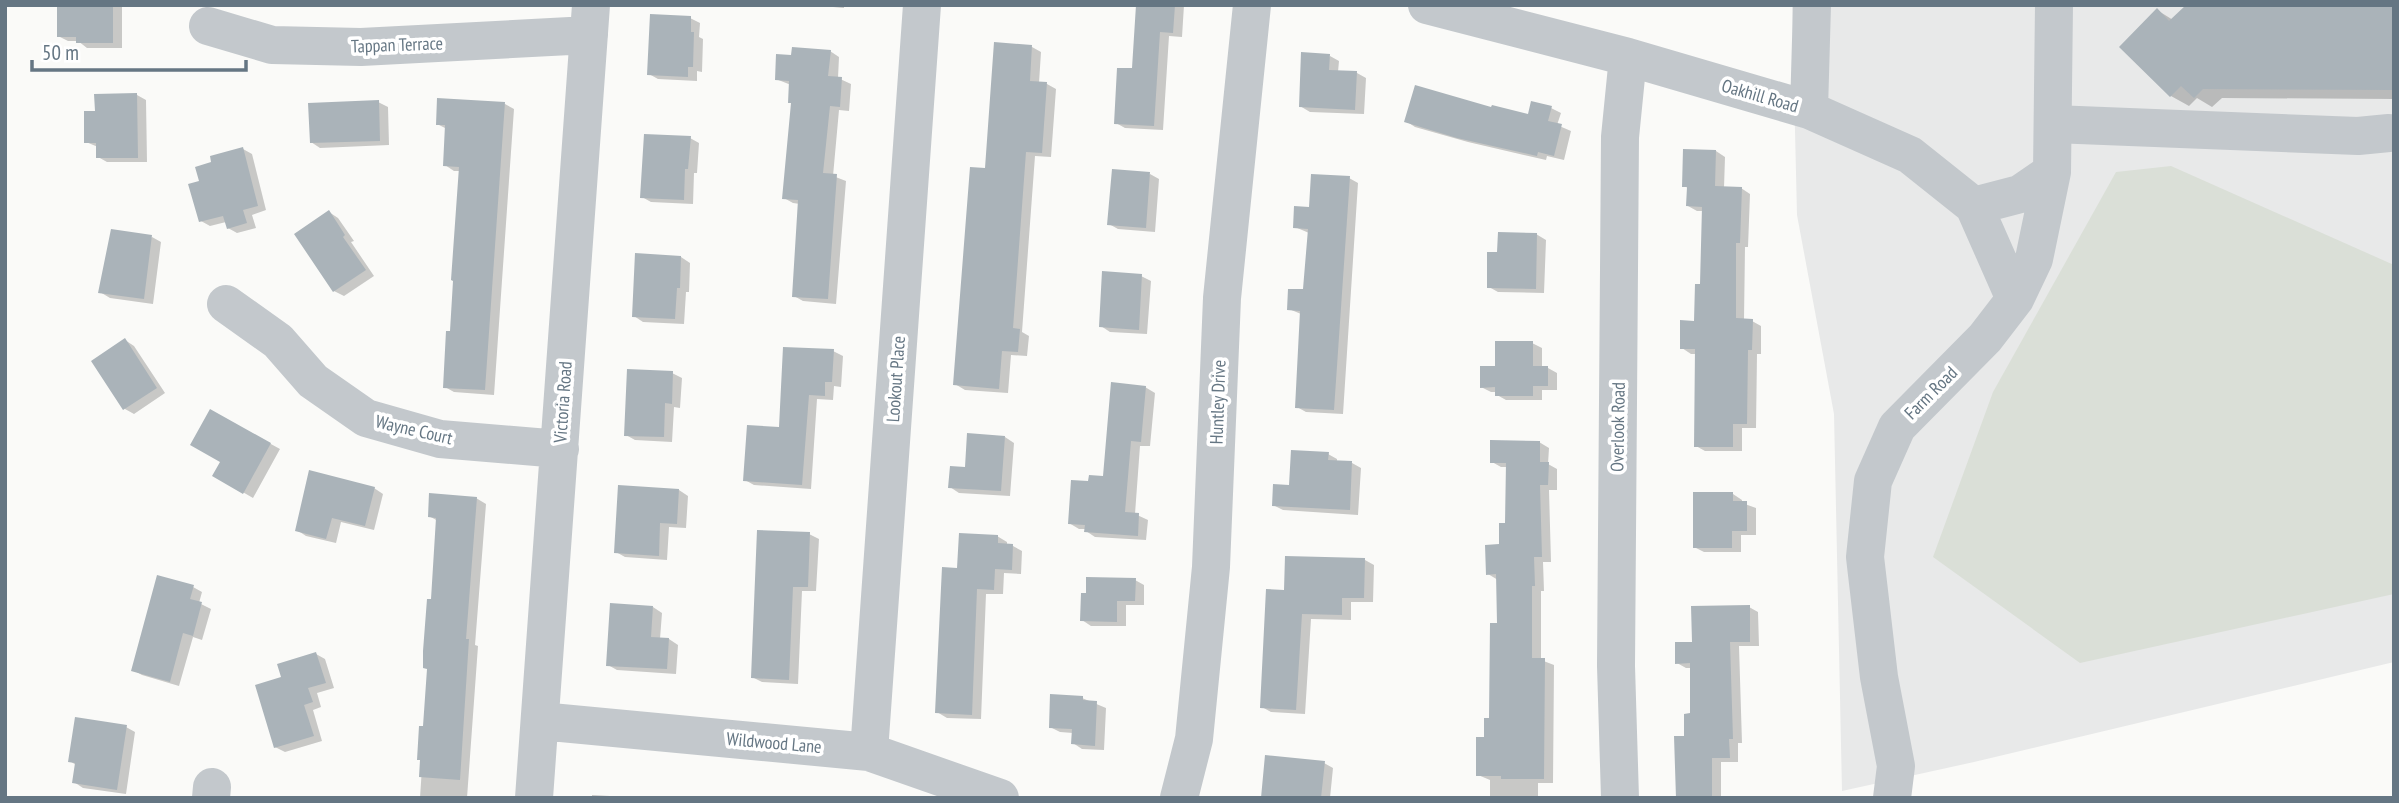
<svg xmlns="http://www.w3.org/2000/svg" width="2399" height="803" viewBox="0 0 2399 803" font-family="'PT Sans Narrow',sans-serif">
  <rect width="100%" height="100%" fill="#fafaf8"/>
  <path fill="#e8e9e9" d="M1792,5H2394V662L1974,762L1842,791L1834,414L1797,215Z"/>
  <path fill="#dadfd7" d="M2171,166L2394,265V594L2080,663L1933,557L1993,392L2116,172Z"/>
  <path fill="#0003" d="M61,5H122V48H87L78,41H68L58,36Z
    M811,5H844V8Z
    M1138,5H1184L1182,37L1169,36L1163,130L1125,128L1116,123L1134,70Z
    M2394,5V99L2222,98L2212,107L2197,98L2189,106L2171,96L2157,10L2173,20Z
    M690,18L700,23L699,37L703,39L702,72L697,71V81L658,79L649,74Z
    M996,44L1032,47L1041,52L1039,83L1047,84L1056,89L1051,157L1035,156L1022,332L1029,336L1027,356L1011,355L1008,393L965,390L955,384L987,169Z
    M830,51L839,57L838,78L851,84L849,111L839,110L833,176L846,181L836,304L803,301L794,296L800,204L793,203L784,198L792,103L791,85L776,79L793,57Z
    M1330,56L1339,61L1338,72L1357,73L1366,78L1364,114L1310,112L1300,106Z
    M137,95L146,100L147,162H107L98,157V147L86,142L97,112Z
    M378,102L388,107L389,145L320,148L311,142Z
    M505,104L514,109L494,395L454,392L445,387L452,333L461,171H454L445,165L447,129L437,124Z
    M1551,108L1561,113L1557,125L1571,131L1564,160L1547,156L1546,160L1468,142L1415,127L1406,121L1493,110L1529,116Z
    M690,138L699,143L697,173H694L693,204L651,202L642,197Z
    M243,149L252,154L266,210L252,215L256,228L237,233L228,228L226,222L210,226L201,221L213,163Z
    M1716,151L1725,157L1724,188H1741L1750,194L1748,247H1745L1744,320L1752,321L1761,326V354H1757L1756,428H1742V451H1705L1696,446L1697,354H1691L1682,348L1696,323L1702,286L1704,211H1697L1688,206V188L1684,186Z
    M1150,174L1159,179L1155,232L1118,229L1109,224Z
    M1349,178L1358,183L1343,414L1306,412L1297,407L1301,314L1289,309L1305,291L1309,233L1295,227L1311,209Z
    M329,212L338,218L354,241L351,242L374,276L344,296L334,291Z
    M1536,234L1546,240L1544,293L1498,292L1489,287L1499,253Z
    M152,237L161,242L153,304L110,298L100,292Z
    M681,257L690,263L689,292H686L684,324L643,322L634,316Z
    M1141,276L1151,281L1147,334L1110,332L1101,326Z
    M125,340L134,346L165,393L134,414L125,409Z
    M1532,343L1542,348V368H1548L1557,373V390H1542V400H1506L1497,395V392H1491L1481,387L1497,368Z
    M833,351L843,356L841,387L834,386L833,400L817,399L811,489L754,485L745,480Z
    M672,373L682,378L680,408L674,407L672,442L635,440L626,435Z
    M1145,387L1155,393L1150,446H1140L1135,514L1148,520L1146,540L1095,537L1086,531V529H1079L1069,523L1090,483L1104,478Z
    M211,411L280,449L253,498L215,476L222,461Z
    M1005,437L1014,443L1010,496L959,493L950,487L967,469Z
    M1539,442L1549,448L1548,464L1557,469V490H1549L1551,562H1543L1544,591H1541V660L1554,665L1553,783H1538V798H1490V780L1478,775L1491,719L1499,625L1498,580L1488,574L1501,546L1507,525V467H1501L1492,462Z
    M1328,454L1337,459V462L1352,463L1361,468L1358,515L1283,510L1273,505Z
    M374,488L383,494L374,530L341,522L336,543L306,536L297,530Z
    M679,490L688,496L686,528L669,527L667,560L625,557L616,552Z
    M1733,494L1742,500V503L1756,508V535H1741V552H1704L1694,547Z
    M476,498L486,504L475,645L478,646L467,798H420L438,521L429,516Z
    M809,534L819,539L816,591H802L798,684L762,682L752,677Z
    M997,536L1007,542V545L1013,546L1022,551L1021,574L1004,573L1003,594H986L981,719L947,718L937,712L959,570Z
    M1365,560L1374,565L1373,602H1351V620L1311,619L1305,714L1271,712L1262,707L1286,591Z
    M1135,580L1144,585V605H1126V626H1091L1082,620Z
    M193,587L202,592L199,603L211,609L202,640L193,637L179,686L142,675L133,670Z
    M653,607L662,613L660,639H669L678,645L676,674L617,670L608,665Z
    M1749,607L1758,612L1759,646H1739L1742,743H1738V762H1721V798H1677L1691,715V668H1686L1677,663L1694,643Z
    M316,654L325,659L334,688L317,693L321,707L313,710L322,741L285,752L275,747L283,679Z
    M1082,698L1106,708L1104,750L1082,749L1073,743V733L1060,732L1050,727Z
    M126,727L135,732L126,794L83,788L74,782L76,765L70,761Z
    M1324,763L1333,768L1330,798H1262Z
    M592,795L628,797L630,798H592Z"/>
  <path fill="#aab3b9" d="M60,5H113V43H76V37H57V6Z
    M1136,5H1175L1173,33L1160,32L1154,126L1114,124L1117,68H1132Z
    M2186,5H2394V90L2203,89L2194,98L2181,86L2170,97L2119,47L2157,8L2169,21Z
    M650,14L691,16V32H694L693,67H688V77L647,75Z
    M994,42L1032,45L1030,81L1047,82L1042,153L1026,152L1013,328L1020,329L1018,352L1002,351L999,389L953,385L970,167L985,168Z
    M792,47L831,50L828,76L842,77L840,107L830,106L823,173L837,174L828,299L792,297L798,200L782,199L791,103H788L789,81L775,80L776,54L791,55Z
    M1301,52L1330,54L1329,70L1357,71L1355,110L1299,107Z
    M1415,85L1491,107L1492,105L1528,114L1531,101L1552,106L1548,121L1562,124L1554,156L1538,152L1537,156L1457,138L1404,122Z
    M137,93L138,158H96V143H84V111H95L94,94Z
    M437,98L505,102L485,390L443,388L446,331H450L453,281L451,280L459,167L443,166L445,125H436Z
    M379,100L380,141L310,143L308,103Z
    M644,134L691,136L688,169H685L684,200L640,198Z
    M243,147L258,206L243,210L247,223L227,229L223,216L199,222L188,184L199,181L195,167L211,162L210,156Z
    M1683,149L1716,150L1715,186L1742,187L1740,243H1736V318L1753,319L1752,350H1748L1747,424H1733V447H1694L1695,349H1680V320L1694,321L1695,284H1700L1702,207L1686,206L1687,187H1682Z
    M1112,169L1150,172L1146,228L1107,225Z
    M1311,174L1350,176L1334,410L1295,408L1300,311L1287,310L1288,289H1303L1308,229L1293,228L1294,206L1309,207Z
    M329,210L345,235L343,237L366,270L333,292L294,234Z
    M111,229L152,235L144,299L98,293Z
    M1498,232L1537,233L1536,289L1487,288V252H1497Z
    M635,253L681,256L680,288H677L675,319L632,317Z
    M1102,271L1142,274L1139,330L1099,327Z
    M125,338L157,388L123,410L91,361Z
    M1495,341H1533V366H1548V386H1533V396H1495V387L1480,388V366H1495Z
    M783,347L834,349L832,382H825V396L809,395L802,485L743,481L747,425L779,427Z
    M627,369L673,371L672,404L665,403L664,437L624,436Z
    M1111,382L1146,386L1141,442L1131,441L1125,512L1139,513L1138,536L1084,532L1085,525L1068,524L1071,480L1088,481L1089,475L1103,476Z
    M210,409L271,443L243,494L212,476L220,462L190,445Z
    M967,433L1005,436L1001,491L948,488L950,466L965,467Z
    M1490,440L1540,441V462H1549L1548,485H1540L1542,557H1534L1535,586H1532V658H1545L1544,779H1501V776H1476V737H1484V718H1489L1490,623H1497L1496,574L1486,575L1485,545L1499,544V523H1505L1506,463H1490Z
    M1291,450L1329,452L1328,460L1352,461L1350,510L1272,506L1273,484L1289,485Z
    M309,470L375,487L365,526L332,518L326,539L295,531Z
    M618,485L679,489L677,524L660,523L659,556L614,553Z
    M1693,492H1733V501H1747V531H1732V548H1693Z
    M429,493L477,497L466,639H469L460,780L419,777L420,760H417L419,726H423L427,669L423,668V651L427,599H431L436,518L428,517Z
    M757,530L810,532L808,587H793L789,680L751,678Z
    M959,533L998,535V543L1013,544L1012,570L995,569L994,590L977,589L972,715L935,713L942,567L957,568Z
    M1285,556L1365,558L1364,598H1342V615L1302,614L1296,710L1260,708L1266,589L1284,590Z
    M157,575L194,585L190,599L202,602L193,636L183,633L170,682L131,671Z
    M1086,577L1136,578L1135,601H1117V622L1080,621L1081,593H1086Z
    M610,603L653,606L651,637L669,638L667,669L606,666Z
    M1750,605V642H1730L1733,739H1729L1730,758H1712V798H1676L1674,736H1684V714L1690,713V663L1675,664V642H1692L1691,606Z
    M316,652L326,683L308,688L313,702L304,705L314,736L274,748L255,685L281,677L277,664Z
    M1050,694L1083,696V700L1097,701L1095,746L1071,744L1072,729L1049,728Z
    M75,717L127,725L117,790L72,783L75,763L68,762Z
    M1265,755L1325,761L1321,798H1261Z"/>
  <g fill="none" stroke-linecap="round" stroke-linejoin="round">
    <path stroke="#c3c8cc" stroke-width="38" d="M1427,5L1628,57L1809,110L1910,155L1974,206L2015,299
      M208,26L272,45L361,47L589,35
      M1809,110L1812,5
      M2053,124L2358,136L2389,133
      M1974,206L2020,194L2052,172
      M226,304L278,341L313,381L366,418L440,439L560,449
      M540,721L869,752L1000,798
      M869,752L922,5
      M211,798L212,787
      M534,798L591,5
      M1179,798L1194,739L1211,567L1222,298L1252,5
      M1620,798L1616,666L1620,137L1628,57
      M1892,798L1896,766L1879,677L1865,557L1873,481L1897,427L1985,338L2015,299L2034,259L2052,172L2054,5"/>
  </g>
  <g text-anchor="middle" stroke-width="7" stroke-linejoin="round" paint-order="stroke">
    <g font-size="18" fill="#657683" stroke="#fff">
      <text transform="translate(397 45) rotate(-2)" y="6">Tappan Terrace</text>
      <text transform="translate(1760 96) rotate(16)" y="6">Oakhill Road</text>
      <text transform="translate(896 379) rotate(-86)" y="6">Lookout Place</text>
      <text transform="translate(1931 393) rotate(-45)" y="6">Farm Road</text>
      <text transform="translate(563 402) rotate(-86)" y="6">Victoria Road</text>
      <text transform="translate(1218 402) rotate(-88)" y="6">Huntley Drive</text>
      <text transform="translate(1618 427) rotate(-89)" y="6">Overlook Road</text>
      <text transform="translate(414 430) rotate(13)" y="6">Wayne Court</text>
      <text transform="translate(774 743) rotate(5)" y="6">Wildwood Lane</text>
    </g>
  </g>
  <rect width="2399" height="803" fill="none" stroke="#657683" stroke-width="14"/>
  <path d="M32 60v10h214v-10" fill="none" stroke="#657683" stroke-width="3.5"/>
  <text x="42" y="60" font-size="21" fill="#657683" stroke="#ffffff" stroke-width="5" paint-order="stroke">50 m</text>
</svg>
